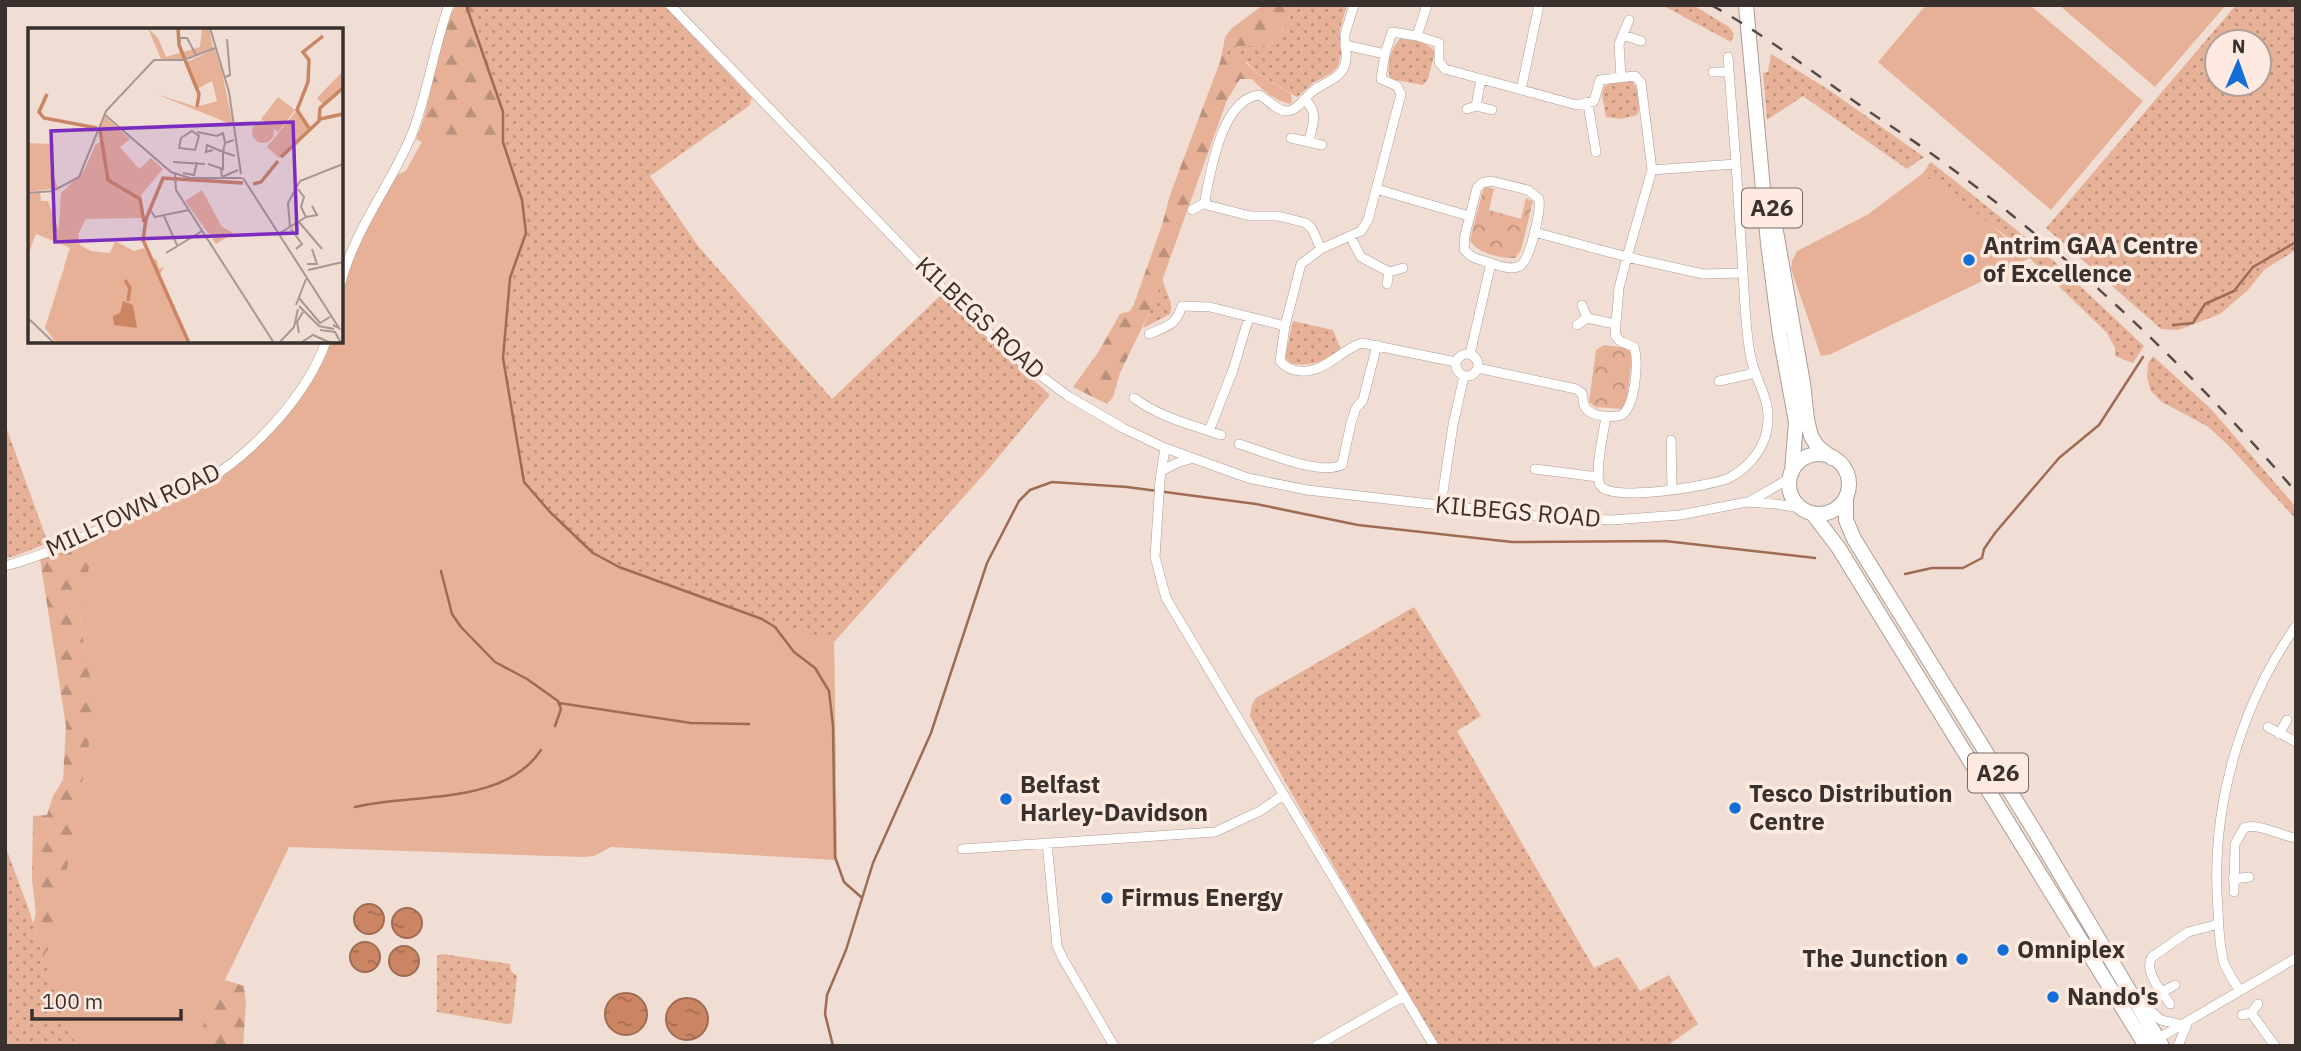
<svg xmlns="http://www.w3.org/2000/svg" width="2301" height="1051" viewBox="0 0 2301 1051" font-family="'IBM Plex Sans',sans-serif">
  <defs>
    <pattern id="grass-dots" width="8" height="8" patternUnits="userSpaceOnUse" patternTransform="scale(1.75)"><rect width="8" height="8" fill="#e7b197"/><path d="M2 2h.1M6 6h.1" fill="none" stroke="#bc917c" stroke-width="1.8" stroke-linecap="round"/></pattern>
    <pattern id="forest-firs" width="22" height="20" patternUnits="userSpaceOnUse" patternTransform="scale(1.75)"><rect width="22" height="20" fill="#e7b197"/><path d="M5 1l3.5 6h-7zM16 11l3.5 6h-7z" fill="#bc917c"/></pattern>
    <pattern id="park-crowns" width="20" height="18" patternUnits="userSpaceOnUse" patternTransform="scale(1.75)"><rect width="20" height="18" fill="#e7b197"/><path d="M2 6a3 3 0 1 1 6 0M12 15a3 3 0 1 1 6 0" fill="none" stroke="#bc917c"/></pattern>
    <pattern id="water-ripples" width="26" height="14" patternUnits="userSpaceOnUse" patternTransform="scale(1.75)"><rect width="26" height="14" fill="#cb8563"/><path d="M2 4q2-2 4 0t4 0M15 11q2-2 4 0t4 0" fill="none" stroke="#a66d52"/></pattern>
  </defs>
  <rect width="100%" height="100%" fill="#f0ddd4"/>
  <path fill="url(#grass-dots)" fill-rule="evenodd" d="M469,5H663L752,98L749,106L650,176L698,246L832,399L941,295L1050,395L985,473L834,642L837,860L355,828L289,847L193,1046H5V845L29,910L43,956L102,533L219,480L264,439L307,389L331,341H341V296L374,217L396,176L406,171L422,142L448,137L503,142V112Z
    M1297,5H1347L1340,29L1341,54L1338,66L1333,72L1313,83L1297,97L1258,74L1247,62L1226,57L1229,46H1267L1279,35Z
    M1662,5H1693L1729,27L1734,34L1731,42Z
    M2236,5H2296V250L2265,269L2247,291L2220,314L2178,330L2161,329L2046,228ZM2217,42H2259V84H2217Z
    M1400,39C1411,39 1429,42 1435,52L1428,79L1423,85L1391,79C1385,68 1391,47 1400,39Z
    M1771,54L1829,90L1924,157L1907,169L1803,96L1767,120L1763,73L1768,72Z
    M1629,81L1633,82C1639,91 1641,105 1637,115L1621,119L1606,117L1602,94L1604,87L1611,83Z
    M1931,162L2043,251L2144,346L2133,363L2115,356V348L2107,333L2010,239L1922,174Z
    M1163,279C1164,292 1175,302 1170,314L1143,328Z
    M1293,321L1333,330L1341,350C1323,361 1311,368 1290,363L1285,357Z
    M2153,356L2211,409L2296,507V519L2227,444L2207,426L2162,402L2151,391L2147,378L2148,363Z
    M5,424L48,543L15,556L5,558Z
    M1414,607L1481,716L1457,731L1594,968L1618,957L1640,991L1669,975L1698,1024L1667,1046H1438L1289,789L1250,716L1252,704L1256,698Z
    M442,954L510,964L511,971L517,976L512,1023L507,1024L437,1012V956Z"/>
  <path fill="url(#forest-firs)" d="M456,5H469L472,9L503,112V142L448,137L422,142L416,139C435,97 432,46 456,5Z
    M1263,5H1297L1279,35L1267,46H1229L1226,56L1240,57L1258,74L1291,94L1292,102L1290,104C1274,100 1263,91 1252,79H1240L1227,100L1154,303L1120,373L1113,397L1107,404L1073,387L1099,351L1120,314L1130,311L1134,304L1162,225L1170,195L1221,59L1225,37L1232,28Z
    M102,533L100,545L91,562L80,619L94,700L89,745L54,941L43,957L33,924L36,914L32,879L33,816L47,815L53,796L63,780L66,726L40,559Z
    M225,980L244,986L246,1005L243,1046H193Z"/>
  <path fill="url(#park-crowns)" d="M1484,186L1494,189L1489,210L1521,219L1526,198L1533,201L1521,250L1515,258C1501,259 1476,253 1470,240Z
    M1604,345L1627,348L1632,354L1627,402L1622,409L1595,407L1589,402L1596,350Z"/>
  <path fill="#e7b197" d="M1926,5H2030L2143,101L2051,210L1878,62Z
    M2059,5H2226L2155,87Z
    M448,137L503,142L522,200L526,233L510,278L503,358L524,482L556,520L594,554L617,567L834,642L837,860L611,847L594,856L582,857L289,847L193,1046H76L43,957L54,941L89,745L94,700L80,619L81,591L91,562L100,545L102,533L219,480L264,439L307,389L331,341H341V297L350,259L396,176L406,171L422,142Z
    M1922,174L1978,214L2030,258L1831,354L1821,356L1791,269L1792,261L1797,251L1867,215Z"/>
  <path fill="url(#water-ripples)" stroke="#9f6c53" stroke-width="2" d="M354 919a15 15 0 1 1 30 0a15 15 0 1 1-30 0Z
    M392 923a15 15 0 1 1 30 0a15 15 0 1 1-30 0Z
    M350 957a15 15 0 1 1 30 0a15 15 0 1 1-30 0Z
    M389 961a15 15 0 1 1 30 0a15 15 0 1 1-30 0Z
    M605 1014a21 21 0 1 1 42 0a21 21 0 1 1-42 0Z
    M666 1019a21 21 0 1 1 42 0a21 21 0 1 1-42 0Z"/>
  <g fill="none" stroke-linecap="round" stroke-linejoin="round">
    <path stroke="#9f6c53" stroke-width="2.5" d="M466,5L503,112V142L522,200L526,233L510,278L503,358L524,482L550,512L593,553L619,567L762,619L775,627L794,652L815,668L829,691L833,726L835,857L844,882L861,897
      M2173,325L2193,323L2205,304L2234,291L2253,267L2296,242
      M441,571L452,614L461,627L495,662L527,679L558,701L561,709L555,726
      M1905,574L1932,568H1963L1982,558L1984,549L1995,533L2059,458L2099,425L2143,357
      M559,703L691,723L749,724
      M355,807C413,793 504,806 541,750
      M833,1046L825,1014L827,995L846,950L873,863L931,733L987,563L1019,501L1030,490L1052,482L1127,487L1256,504L1358,525L1512,542L1665,541L1815,558"/>
    <g stroke="#ae9c94" stroke-width="10">
      <path id="minor" d="M670,5L942,288L1010,353L1068,396L1123,428L1165,448L1248,478L1307,490L1545,517L1612,520L1680,515L1747,502L1776,504L1801,508
        M1623,35L1641,41
        M1417,36L1427,5
        M1345,45L1385,54L1381,79L1397,86L1401,94L1368,220L1361,231L1321,249L1312,229L1306,223L1278,216H1250L1207,205L1205,199C1211,170 1222,99 1259,95C1268,99 1277,112 1288,111C1298,110 1306,96 1314,90C1322,84 1336,80 1342,71C1347,63 1347,54 1345,45Z
        M1345,45V34L1354,5
        M1385,54L1392,32L1417,36L1439,43V62L1445,69L1577,105L1594,101L1600,80L1635,76L1641,83L1652,170L1736,164L1728,57
        M1713,72H1729
        M1621,77L1619,44L1629,20
        M1521,90L1539,5
        M1304,99C1320,113 1312,124 1309,142
        M1588,104L1596,152
        M1476,106L1481,79
        M1467,109L1476,106L1492,110
        M1291,138L1322,145
        M1736,164L1743,273
        M1491,181L1528,190L1539,199C1541,211 1530,260 1520,266C1511,271 1497,265 1488,262C1478,259 1470,258 1464,249L1465,235L1477,188L1482,183Z
        M1376,189L1469,216
        M1192,210L1206,202
        M1534,232L1627,257L1652,170
        M1350,236L1361,257L1389,272L1387,284
        M1389,272L1403,268
        M341,283C354,230 391,185 412,134C428,92 434,47 449,5
        M1582,305L1587,318L1615,324
        M1577,325L1587,318
        M1285,326L1301,264L1321,249
        M1149,334C1168,326 1175,326 1182,306L1210,307L1285,326L1280,361C1284,366 1288,368 1294,370C1323,377 1337,351 1362,343L1456,362
        M1456 365a11 11 0 1 1 22 0a11 11 0 1 1-22 0Z
        M1470,354L1491,263
        M1478,368L1576,389L1582,393C1583,397 1583,401 1584,405C1588,417 1612,418 1622,415C1635,405 1639,363 1634,347L1620,341L1615,335L1619,288L1627,257L1703,274L1743,273C1745,301 1745,330 1751,358C1757,386 1774,402 1766,434C1761,453 1746,469 1729,478C1711,486 1609,503 1600,485C1594,472 1604,432 1606,416
        M1719,381L1755,373
        M1134,398C1157,415 1182,422 1209,431L1233,370L1249,317
        M1209,431L1221,435
        M1671,440L1672,489
        M1239,444C1264,451 1318,476 1342,465L1351,423L1356,408L1363,400L1377,345
        M1165,448L1160,480L1155,557L1166,598L1434,1046
        M1535,469L1598,477
        M1161,471L1177,463L1190,459
        M1749,502L1790,478
        M1441,505L1453,425L1464,376
        M5,566C43,556 78,539 114,523C145,509 178,497 206,481C254,452 308,394 326,341
        M2268,727L2296,742
        M2279,734L2287,720
        M1047,843L1057,946L1062,957L1114,1046
        M962,849L1215,832L1260,811L1283,795
        M2233,879L2249,877
        M2234,892L2235,844L2244,828C2258,822 2280,836 2296,838
        M2240,991C2234,982 2228,973 2224,963C2219,946 2219,927 2218,910C2210,811 2239,707 2296,626
        M2162,992L2175,985
        M2141,1002L2161,1020L2183,1025
        M2170,1004C2162,992 2143,971 2152,957L2188,932L2219,924
        M2251,1013L2275,1046
        M2242,1015L2251,1013L2258,1004
        M2154,1041L2296,958
        M1316,1046L1404,996
        M2178,1046L2187,1024"/>
    </g>
    <g stroke="#ae9c94" stroke-width="16">
      <path id="trunk" d="M1746,5L1768,243L1780,335L1796,422L1792,472
        M1775,226L1803,383L1807,420L1811,436L1817,446L1832,458
        M1789 484a30 30 0 1 1 60 0a30 30 0 1 1-60 0Z
        M1846,497V520L1854,539L2034,830L2162,1046
        M1812,513L1838,547L2146,1046"/>
    </g>
    <use href="#minor" stroke="#fff" stroke-width="9"/>
    <use href="#trunk" stroke="#fff" stroke-width="14"/>
    <path stroke="#554b47" stroke-width="2.5" stroke-dasharray="12 12" stroke-linecap="butt" d="M1711,5C1764,34 1811,71 1861,106C1881,120 1902,133 1922,147C2060,245 2186,364 2296,492"/>
  </g>
  <g fill="#146ed7" stroke="#feeae1" stroke-width="2.5">
    <circle cx="1969" cy="260" r="7"/>
    <circle cx="1006" cy="799" r="7"/>
    <circle cx="1735" cy="808" r="7"/>
    <circle cx="1107" cy="898" r="7"/>
    <circle cx="2003" cy="950" r="7"/>
    <circle cx="1962" cy="959" r="7"/>
    <circle cx="2053" cy="997" r="7"/>
  </g>
  <g text-anchor="middle" stroke-width="7" stroke-linejoin="round" paint-order="stroke">
    <g fill="#feeae1" stroke="#746864" stroke-width="2">
      <rect x="1742" y="188.5" width="60" height="39" rx="5"/>
      <rect x="1968" y="753.5" width="60" height="39" rx="5"/>
    </g>
    <g font-size="23" font-weight="bold" fill="#39312e">
      <text x="1772" y="216">A26</text>
      <text x="1998" y="781">A26</text>
    </g>
    <g font-size="24" font-weight="bold" fill="#39312e" stroke="#feeae1" text-anchor="start">
      <text x="1983" y="254">Antrim GAA Centre<tspan x="1983" dy="28">of Excellence</tspan></text>
      <text x="1020" y="793">Belfast<tspan x="1020" dy="28">Harley-Davidson</tspan></text>
      <text x="1749" y="802">Tesco Distribution<tspan x="1749" dy="28">Centre</tspan></text>
      <text x="1121" y="906">Firmus Energy</text>
      <text x="2017" y="958">Omniplex</text>
      <text x="1948" y="967" text-anchor="end">The Junction</text>
      <text x="2067" y="1005">Nando's</text>
    </g>
    <g font-size="24" fill="#39312e" stroke="#feeae1">
      <text transform="translate(980 318) rotate(43)" y="8">KILBEGS ROAD</text>
      <text transform="translate(133 510) rotate(-25)" y="8">MILLTOWN ROAD</text>
      <text transform="translate(1518 512) rotate(5)" y="8">KILBEGS ROAD</text>
    </g>
  </g>
  <g transform="translate(28 28)">
    <rect width="315" height="315" fill="#f0ddd4"/>
    <path d="M187,21L194,44L205,97L128,66L169,79L189,73L184,53L169,61L159,34ZM315,43L314,62L296,78L289,70ZM269,82L282,103L251,130L239,119ZM76,88L102,111L92,119L111,141L123,130L135,141L113,167L114,190L59,189L43,220L67,230H121L160,315L36,239L42,220L38,218L8,206L0,227V166L12,165L13,173H20L31,203L33,168L56,143L68,116L76,113L71,101ZM0,115L26,116L22,140L30,160L0,164ZM174,162L194,199L205,205L188,216L157,173Z" fill="#e7b197"/>
    <path d="M120,0L130,10L138,29L172,19L174,0H181L185,20L156,31H133ZM50,205L52,217L63,223L82,225L87,213L106,223L116,220L121,230H67L43,220ZM123,230L129,232L131,241L136,239L132,246L162,315Z" fill="#e7b197"/>
    <path d="M250,69L267,82L250,104L233,91ZM224 104a11 11 0 1 1 22 0a11 11 0 1 1-22 0ZM68,116H76L78,122L80,152L113,167L114,190L56,191L43,220L67,230H121L160,315H28L17,300L42,221L31,204L33,165L56,143Z" fill="#e7b197"/>
    <path d="M95,273L105,277L109,300L86,297L85,288L92,285Z" fill="#cb8563"/>
    <path fill="none" stroke="#cb8563" stroke-width="3.5" d="M150,0L151,17L171,66L169,79M19,66L11,84L16,90L69,100M292,91L315,86M281,100L269,82L280,54L281,32L275,24L295,8M72,102L80,152L112,171L116,194M253,129L291,93L292,80L315,60M225,156L233,154L250,133M97,252L102,260L100,273M161,315L115,212L118,191L135,150L215,155"/>
    <path fill="none" stroke="#a79892" stroke-width="2" d="M182,0L201,64L213,146M152,15V10H159L168,27M197,49L202,47L199,11M76,86L143,144L162,150H214M164,103L171,108L167,122L151,120L153,110ZM169,104L189,108L195,105L197,115L206,112M185,122L178,124L179,117L195,124L197,115M145,134L177,136M180,136L195,141V124L207,128M193,141L194,149L210,142M155,145L166,147L169,134M147,146L148,162L246,315M215,150L311,300L305,297M0,165L25,163L51,149L78,83L126,32H156L187,20M123,183L127,189L161,182M136,188L149,217M278,189L289,187L284,178M271,194L294,221M262,199L260,175L272,153L315,136M263,201L274,216L268,221M252,205L278,189L273,179L276,169L270,161M138,225L174,203M279,236H289L284,221M280,242L315,234M271,270L292,295L302,289M268,277L278,251M271,278L291,298L306,301M0,290L26,315M292,302L307,304L313,315M271,305L269,294L275,284M274,314L285,307L303,315M251,315L266,299L270,281"/>
    <path fill="#7b2cbf" fill-opacity="0.15" stroke="#7b2cbf" stroke-width="3.5" d="M265,94L269,205L27,214L23,103Z"/>
    <rect width="315" height="315" fill="none" stroke="#39312e" stroke-width="3.5"/>
  </g>
  <rect width="2301" height="1051" fill="none" stroke="#39312e" stroke-width="14"/>
  <g transform="translate(2238 63) rotate(2)"><circle r="33" fill="#feeae1" stroke="#afa099" stroke-width="2"/>
  <path d="M0-5L12 26L0 18L-12 26Z" fill="#146ed7"/>
  <text y="-10" font-size="19" font-weight="bold" text-anchor="middle" fill="#39312e">N</text>
  </g>
  <path d="M32 1009v10h149v-10" fill="none" stroke="#39312e" stroke-width="3.5"/>
  <text x="42" y="1009" font-size="21" fill="#39312e" stroke="#feeae1" stroke-width="5" paint-order="stroke">100 m</text>
</svg>
